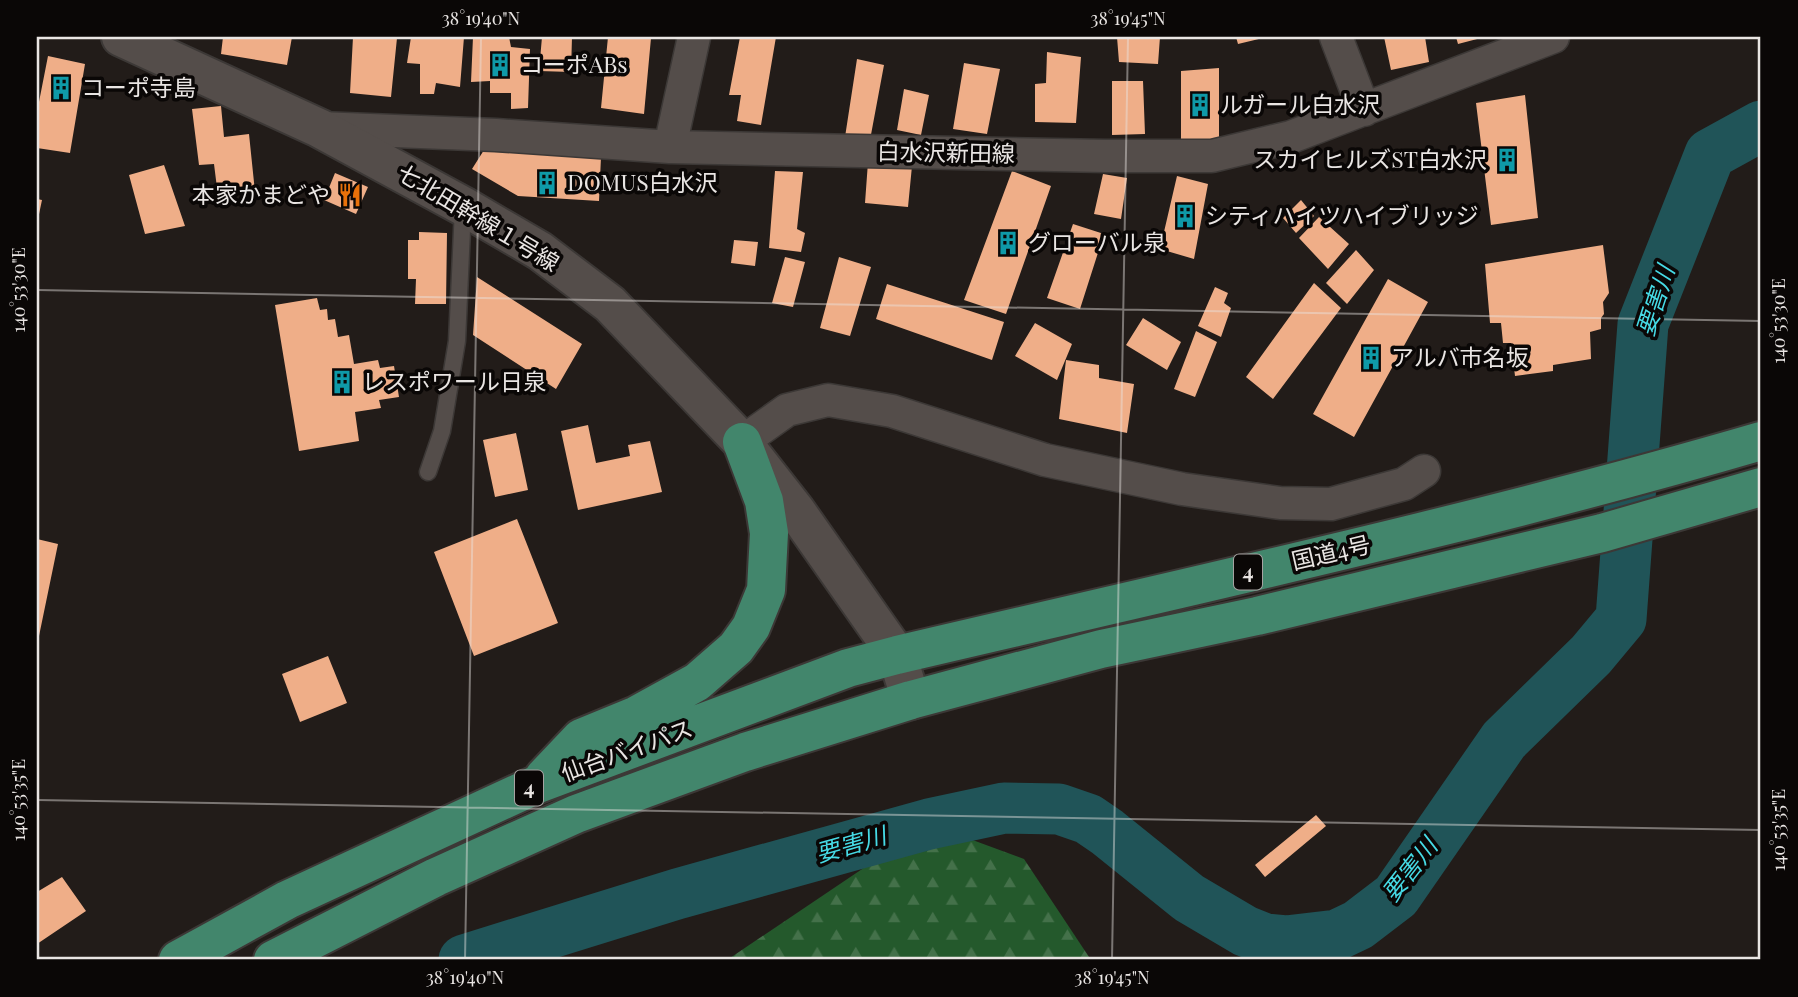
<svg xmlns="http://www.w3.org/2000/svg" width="1798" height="997" viewBox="0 0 1798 997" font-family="'Playfair Display','Noto Sans JP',serif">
  <defs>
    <pattern id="forest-firs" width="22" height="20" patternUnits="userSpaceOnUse" patternTransform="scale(1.75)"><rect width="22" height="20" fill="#24592c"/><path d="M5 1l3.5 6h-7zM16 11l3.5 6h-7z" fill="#44714a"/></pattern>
  </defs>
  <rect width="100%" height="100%" fill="#221c19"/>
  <path fill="url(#forest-firs)" d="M929,824L1024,859L1091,960H730V958Z"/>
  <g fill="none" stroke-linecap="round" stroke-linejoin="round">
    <path stroke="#205458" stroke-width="51" d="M464,960L677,894L929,824L1004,808L1059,809L1088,819L1107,832L1189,898L1245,931L1265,939L1286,941L1337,935L1358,925L1396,896L1504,740L1591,655L1621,619L1643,324L1710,154L1761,126"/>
  </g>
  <path fill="#efae88" d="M223,37H292L287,65L221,54Z
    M353,37L397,38L391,97L350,93Z
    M411,37H464L460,87L436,83L434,94H420V64L407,63Z
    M473,37H509L511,47L530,49L528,108L511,109V93H490V81L471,82Z
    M542,37H572L571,72L539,71Z
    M608,37L651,38L644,114L601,108Z
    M740,37H776L761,125L737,121L741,95H729Z
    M1117,37H1160L1158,64L1119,62Z
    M1236,37H1263V38L1238,44Z
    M1384,37H1425L1429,62L1391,70Z
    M1456,37H1481V38L1458,44Z
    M1047,52L1081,57L1076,123L1035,122V84L1046,83Z
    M48,56L85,64L70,153L37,148V112Z
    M857,59L884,65L870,140L845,137Z
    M964,63L1000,69L987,134L953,129Z
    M1219,68V139L1181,141V71Z
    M1112,81H1143L1145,134L1112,135Z
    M904,89L929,95L921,135L897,130Z
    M1525,95L1538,218L1491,225L1476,103Z
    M221,106L224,137L249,134L255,192L218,196L214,164L199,165L192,109Z
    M484,150L601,157L599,201L518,196L472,169Z
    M868,162L912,166L908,207L865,203Z
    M164,165L185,226L145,234L129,175Z
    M775,171L803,172L797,229L805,233L801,252L769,248Z
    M1012,171L1051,186L1006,314L964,300Z
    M335,173L368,187L356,214L324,200Z
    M1103,174L1127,178L1121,219L1094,214Z
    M1177,176L1208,184L1194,259L1160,249Z
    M37,199L42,200L38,219H37Z
    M1301,200L1314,216L1296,233L1283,218Z
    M1319,217L1349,244L1328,269L1299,238Z
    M1073,224L1104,234L1080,309L1047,298Z
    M419,232L447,233L446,304H415L416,279H408V240H419Z
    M734,240L758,242L755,266L731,263Z
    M1603,245L1609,293L1603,302L1604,314L1601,318V329L1590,332L1591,359L1553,365V371L1515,376L1511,343H1503L1501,323H1490L1485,264Z
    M1356,250L1374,270L1347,304L1326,283Z
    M785,257L805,262L793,307L772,303Z
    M839,257L871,267L850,336L820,328Z
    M477,277L582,344L556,389L473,335Z
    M1388,279L1428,302L1354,437L1313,414Z
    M1314,283L1341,308L1273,399L1246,377Z
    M887,284L1004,322L992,360L876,319Z
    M1215,287L1228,293L1224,303L1231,308L1221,337L1198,326Z
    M317,298L320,310L327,309L328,320L335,319L338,337L349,335L354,364L378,360L380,368L394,366L399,397L379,400L381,408L355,412L359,441L299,451L275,305Z
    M1143,318L1181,342L1167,370L1126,345Z
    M1035,323L1072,344L1057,380L1015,356Z
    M1196,331L1217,342L1195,397L1174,389Z
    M1066,360L1099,365V378L1134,384L1127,433L1059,419Z
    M588,425L596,463L630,456L628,445L650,441L662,492L578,510L561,431Z
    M516,433L528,490L495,497L483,440Z
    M517,519L558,623L474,656L434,552Z
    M37,539L58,544L39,636H37Z
    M328,656L347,703L300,722L282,674Z
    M1316,815L1326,826L1265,877L1255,865Z
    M62,877L86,911L37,944V892Z"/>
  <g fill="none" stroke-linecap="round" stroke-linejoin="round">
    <g stroke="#3c3836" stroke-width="19">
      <path id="service" d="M428,472L442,431L457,341L463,208"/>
    </g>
    <g stroke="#3c3836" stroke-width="35">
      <path id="minor" d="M1336,37L1364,110
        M319,128L496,135L670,147L1106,156H1212L1291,137L1553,37
        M670,147L694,37
        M742,442L787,410L828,400L892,411L1045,460L1182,489L1280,503L1331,504L1404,484L1424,471"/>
    </g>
    <g stroke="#3c3836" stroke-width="42">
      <path id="tertiary" d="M121,37L319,128L463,206L540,251L610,304L742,442L796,511L897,655L911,700"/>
    </g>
    <g stroke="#3c3836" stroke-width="42">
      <path id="trunk" d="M544,777L581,738L637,715L697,682L736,648L751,627L766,590L769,533L764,501L742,442
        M178,960L287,900L538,784L848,668L897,655C1186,587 1477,524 1761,441
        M273,960L436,877L576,814L745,752L911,700L1101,649L1257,616L1602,533L1761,487"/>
    </g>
    <use href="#service" stroke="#544d4a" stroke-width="16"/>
    <use href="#minor" stroke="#544d4a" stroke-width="32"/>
    <use href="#tertiary" stroke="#544d4a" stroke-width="38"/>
    <use href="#trunk" stroke="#42866c" stroke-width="38"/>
  </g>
  <path fill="none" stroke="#e9e5e3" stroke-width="2" stroke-opacity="0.45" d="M37,290L1761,321M37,800L1761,830M465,960L481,37M1112,960L1128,37M1759,960L1761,830"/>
  <defs>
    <g id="building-bare" transform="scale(1.89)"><path d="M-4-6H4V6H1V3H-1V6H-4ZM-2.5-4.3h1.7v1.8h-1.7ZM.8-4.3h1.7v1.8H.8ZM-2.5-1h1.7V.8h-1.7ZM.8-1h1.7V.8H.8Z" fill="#0f9aa8" stroke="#0a0706" stroke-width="2.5" paint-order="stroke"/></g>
    <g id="restaurant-bare" transform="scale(1.89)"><path d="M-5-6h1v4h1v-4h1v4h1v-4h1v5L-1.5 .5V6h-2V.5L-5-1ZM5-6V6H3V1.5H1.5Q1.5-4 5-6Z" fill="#e8710a" stroke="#0a0706" stroke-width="2.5" paint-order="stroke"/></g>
  </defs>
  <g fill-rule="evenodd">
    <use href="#building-bare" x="500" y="65"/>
    <use href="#building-bare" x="61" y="88"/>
    <use href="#building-bare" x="1200" y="105"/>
    <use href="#building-bare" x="1507" y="160"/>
    <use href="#building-bare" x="547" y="183"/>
    <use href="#restaurant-bare" x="350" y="195"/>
    <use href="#building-bare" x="1185" y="216"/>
    <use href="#building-bare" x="1008" y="243"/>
    <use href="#building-bare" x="1371" y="358"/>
    <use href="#building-bare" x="342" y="382"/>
  </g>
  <g text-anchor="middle" stroke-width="7" stroke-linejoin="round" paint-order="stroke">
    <g fill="#0a0706" stroke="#a6a2a1" stroke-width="2">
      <rect x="1234" y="554.5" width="28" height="35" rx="5"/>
      <rect x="515" y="770.5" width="28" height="35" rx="5"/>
    </g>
    <g font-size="21" font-weight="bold" fill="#e9e5e3">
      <text x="1248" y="579">4</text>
      <text x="529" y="795">4</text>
    </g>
    <g font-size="23" fill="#e9e5e3" stroke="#0a0706" text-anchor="start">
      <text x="520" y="73">コーポABs</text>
      <text x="81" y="96">コーポ寺島</text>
      <text x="1220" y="113">ルガール白水沢</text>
      <text x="1487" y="168" text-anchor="end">スカイヒルズST白水沢</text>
      <text x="567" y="191">DOMUS白水沢</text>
      <text x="330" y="203" text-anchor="end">本家かまどや</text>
      <text x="1205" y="224">シティハイツハイブリッジ</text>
      <text x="1028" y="251">グローバル泉</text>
      <text x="1391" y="366">アルバ市名坂</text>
      <text x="362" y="390">レスポワール日泉</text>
    </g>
    <g font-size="23" fill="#e9e5e3" stroke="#0a0706">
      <text transform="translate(946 153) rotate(1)" y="8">白水沢新田線</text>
      <text transform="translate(478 218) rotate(31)" y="8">七北田幹線１号線</text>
      <text transform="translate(1331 553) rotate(-13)" y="8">国道4号</text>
      <text transform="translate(627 751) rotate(-20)" y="8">仙台バイパス</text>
    </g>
    <g font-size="24" font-style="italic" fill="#46dae5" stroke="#0a0706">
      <text transform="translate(1656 301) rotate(-72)" y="8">要害川</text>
      <text transform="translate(851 845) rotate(-16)" y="8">要害川</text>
      <text transform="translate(1410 870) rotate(-52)" y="8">要害川</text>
    </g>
  </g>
  <rect width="1798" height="997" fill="none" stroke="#0a0706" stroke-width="77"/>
  <rect x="38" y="38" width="1721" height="920" fill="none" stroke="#e9e5e3" stroke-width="2.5"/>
  <g font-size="18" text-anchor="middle" fill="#e9e5e3">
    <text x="481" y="25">38°19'40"N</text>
    <text x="1128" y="25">38°19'45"N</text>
    <text transform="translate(19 290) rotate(-90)" y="6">140°53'30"E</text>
    <text transform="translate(1779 321) rotate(-90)" y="6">140°53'30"E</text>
    <text transform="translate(19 800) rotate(-90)" y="6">140°53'35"E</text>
    <text transform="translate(1779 830) rotate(-90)" y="6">140°53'35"E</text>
    <text x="465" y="984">38°19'40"N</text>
    <text x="1112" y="984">38°19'45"N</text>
  </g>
</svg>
